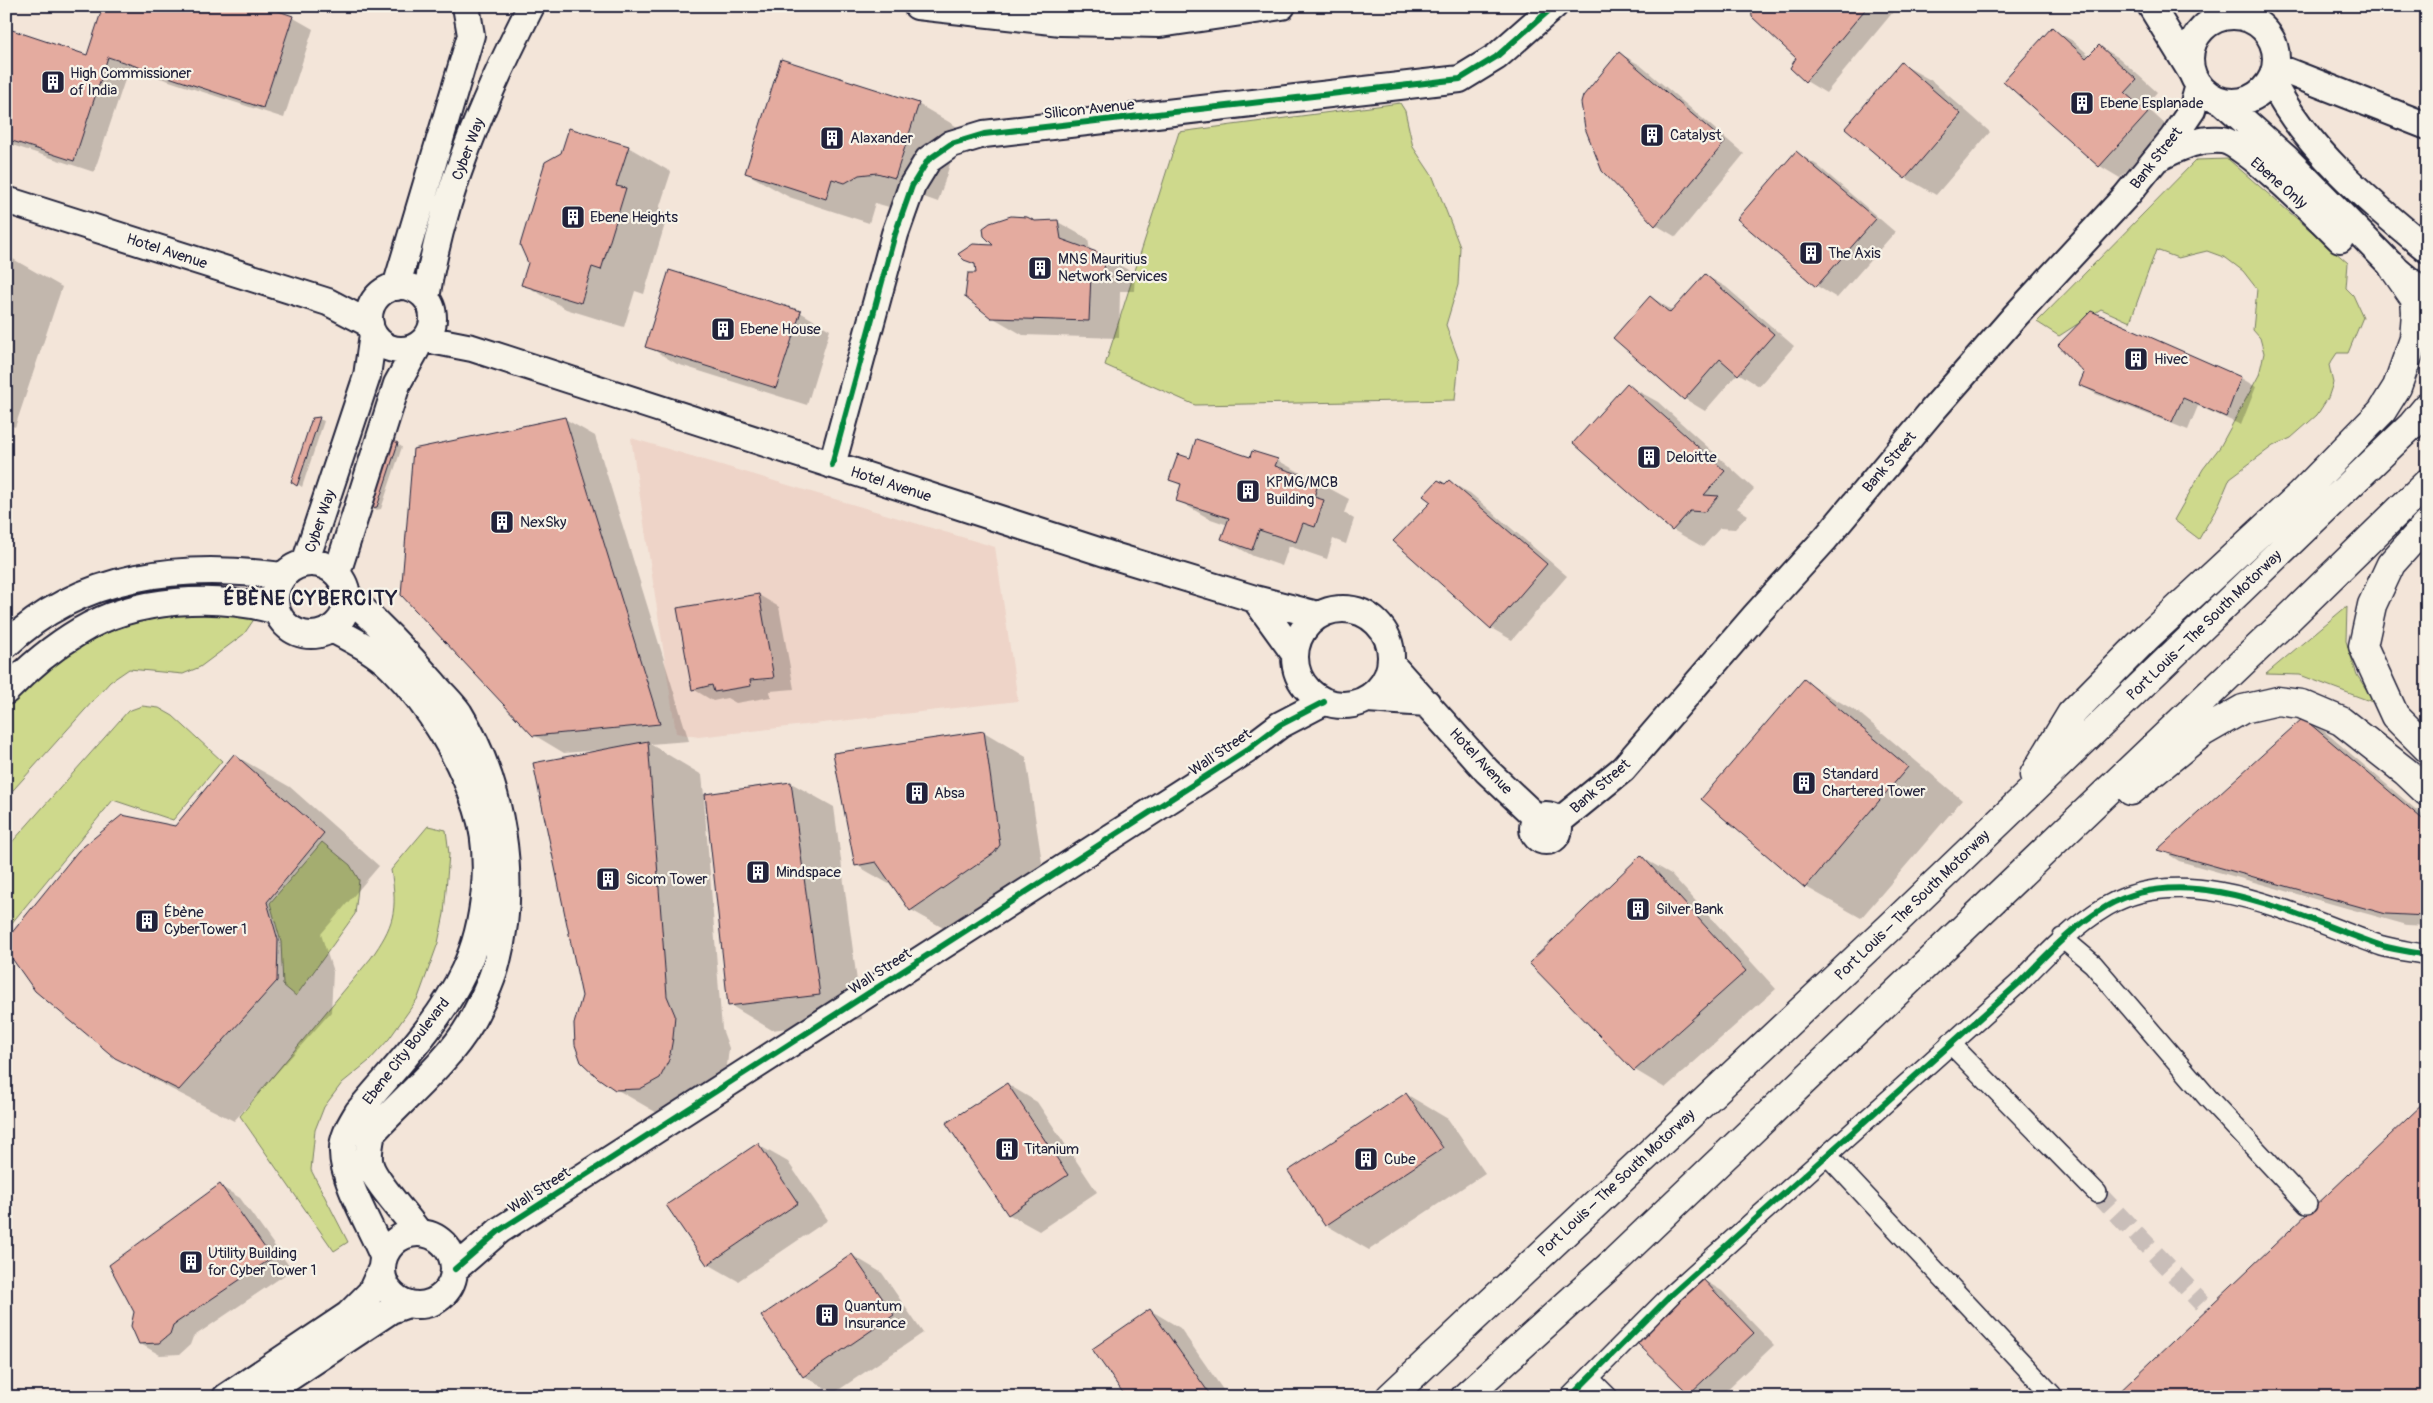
<svg xmlns="http://www.w3.org/2000/svg" width="2433" height="1403" viewBox="0 0 2433 1403" font-family="Pangolin,sans-serif">
  <rect width="100%" height="100%" fill="#f3e5d9"/>
  <filter id="ink" filterUnits="userSpaceOnUse"><feTurbulence type="fractalNoise" baseFrequency=".02" numOctaves="2"/><feDisplacementMap in="SourceGraphic" scale="10" xChannelSelector="R" yChannelSelector="G"/><feConvolveMatrix kernelMatrix="1 2 1 2 8 2 1 2 1" color-interpolation-filters="sRGB"/></filter>
  <g filter="url(#ink)">
    <path fill="#eed4c8" d="M631,438L995,547L1018,701L698,737L676,733Z"/>
    <path fill="#ced98c" stroke="#787e64" d="M1400,103L1405,111L1413,147L1433,177L1460,247L1458,285L1446,325L1459,361L1455,400L1195,405L1105,365L1179,132Z
      M2228,159L2348,263L2346,288L2353,295L2363,317L2348,353H2337L2329,365L2333,383L2328,398L2317,415L2291,438L2273,446L2230,478L2219,504L2199,539L2174,520L2203,469L2220,447L2259,375L2264,353L2260,338L2253,330L2257,289L2243,271L2226,258L2207,251L2178,258L2156,250L2130,322L2101,309L2059,336L2037,322L2196,160Z
      M2347,606L2346,641L2357,675L2375,703L2300,675L2266,674Z
      M168,613L257,615L244,634L200,667L183,674L129,669L110,682L6,798V705C46,656 107,628 168,613Z
      M142,706L159,708L173,716L222,761L173,820L113,800L6,930V849L128,711Z
      M428,826L446,830L449,854L444,914L438,943L418,998L389,1039L369,1061L342,1083L324,1107L315,1130L311,1170L348,1242L334,1251L240,1116L371,958C394,925 398,911 391,870Z
      M322,842L350,865L359,880L355,914L296,996L283,985L281,942L270,903Z"/>
    <path fill="#0003" d="M100,6H260L292,17L313,29L284,118L129,68L94,172L6,143V31L88,56L104,8Z
      M1752,6H1898L1826,93L1806,81L1798,57Z
      M2052,29L2073,41L2090,56L2099,46L2119,58L2157,92L2145,106L2167,126L2120,178L2100,166Z
      M1619,53L1640,65L1744,154L1676,237L1656,225L1615,184L1603,169Z
      M1902,64L1932,81L1990,132L1936,195L1906,178Z
      M918,104L961,129L938,202L921,196L902,199L889,207L875,203L869,223L789,197L746,173Z
      M628,147L671,172L659,209L668,214L644,294L635,291L624,327L566,309L523,284Z
      M1797,153L1817,165L1895,232L1837,298L1817,286L1739,219Z
      M1058,222L1088,239L1090,251L1104,256L1135,274L1134,291H1120L1119,338L1023,335L992,317L976,266L964,259L997,246L1035,223Z
      M6,255L62,287L15,427L6,424Z
      M1705,275L1726,287L1794,346L1759,386L1738,373L1705,411L1685,399L1614,338L1651,297L1673,311Z
      M800,312L830,330L807,405L677,364L647,346Z
      M2092,313L2241,378L2256,387L2241,425L2198,406L2188,430L2096,394L2081,385L2086,373Z
      M1627,385L1658,402L1754,489L1737,508L1748,515L1735,529L1720,528L1703,547L1673,530Z
      M319,419L324,421L302,487L293,481Z
      M565,419L595,436L689,741L650,744L702,775L704,795L791,783L834,807L862,1019L772,1030L730,1005L707,799H704L722,1029L729,1048L724,1092L715,1110L696,1120L671,1121L616,1089L583,996L600,750L564,753L534,735Z
      M393,441L402,447L381,509L375,510L371,507Z
      M1251,459L1277,460L1349,499L1344,513L1354,519L1346,544L1333,539L1327,559L1289,546L1282,566L1253,556L1223,539L1228,525L1208,518L1177,500L1182,486L1171,480L1191,460Z
      M1449,482L1470,493L1567,576L1512,640L1491,628L1433,502Z
      M759,595L779,607L794,689L770,691L771,697L736,703L727,698L713,701L693,689Z
      M1804,681L1859,713L1962,800L1861,918L1806,887Z
      M2303,719L2324,731L2427,819V926L2407,925L2179,861L2160,849Z
      M984,732L1026,757L1043,869L954,934L911,910L896,888L856,865Z
      M234,755L290,787L379,866L321,934L333,972L331,1012L234,1121L171,1089L115,1057L175,828Z
      M1641,857L1671,874L1776,989L1665,1088L1635,1070Z
      M1007,1084L1037,1102L1097,1192L1039,1231L1008,1214Z
      M1406,1094L1448,1119L1485,1173L1369,1250L1326,1225L1290,1171Z
      M758,1145L788,1162L828,1220L738,1281L708,1264Z
      M220,1186L240,1198L292,1270L193,1337L190,1345L180,1354L160,1355L139,1343Z
      M852,1255L882,1273L923,1333L834,1393L804,1376Z
      M1702,1279L1722,1291L1774,1345L1719,1397H1695L1689,1393Z
      M1150,1310L1180,1328L1228,1397H1127Z"/>
    <path fill="#e4ab9f" stroke="#22223b" d="M103,6H264L293,16L263,108L108,57L74,161L6,139V28L87,55Z
      M1751,6H1868L1805,82L1790,68L1796,58L1752,17Z
      M2052,27L2086,58L2099,45L2137,80L2125,93L2148,113L2099,167L2003,81Z
      M1619,52L1725,142L1655,226L1602,171L1585,128L1581,103L1583,96Z
      M781,59L919,103L895,178L877,173L859,175L845,183L832,179L826,199L745,173Z
      M1901,62L1961,114L1905,179L1845,128Z
      M569,128L629,146L616,186L626,188L601,270L592,267L581,303L521,285L528,263L520,245L545,162L561,153Z
      M1796,151L1876,219L1816,287L1737,219Z
      M1011,216L1027,217L1035,221L1058,220L1061,239L1105,255L1104,275L1091,274L1089,321L991,318L965,297L968,273H976L975,264L964,260L958,254L973,244L993,245L984,236L983,228L990,223Z
      M669,270L801,311L776,388L645,347Z
      M1705,274L1774,334L1738,375L1720,359L1684,400L1613,338L1650,296L1670,313Z
      M2091,311L2241,377L2226,417L2183,398L2172,422L2079,385L2084,373L2058,345Z
      M1627,383L1725,471L1704,495L1719,496L1704,512L1690,511L1672,531L1573,443Z
      M320,417L297,486L291,482L312,418Z
      M565,417L660,724L533,736L401,595L413,449Z
      M1196,439L1250,457L1252,451L1278,459L1275,466L1319,481L1314,497L1324,500L1315,527L1303,523L1296,542L1259,530L1252,550L1221,539L1229,518L1176,501L1181,484L1169,480L1178,454L1190,458Z
      M392,440L398,443L377,507L370,508Z
      M1438,480L1445,484L1449,480L1547,564L1491,629L1393,541L1431,502L1423,496Z
      M759,594L774,678L750,680L751,686L714,692L712,685L692,690L677,608Z
      M1804,679L1908,767L1805,888L1701,799Z
      M2303,718L2427,823V916L2386,914L2157,850Z
      M984,731L1000,845L994,853L910,911L876,862L855,866L833,753Z
      M648,741L667,996L675,1015L673,1038L669,1060L660,1078L640,1089L615,1090L598,1078L581,1062L575,1045L574,1024L582,996L533,763Z
      M234,754L324,833L267,902L278,940L277,981L179,1090L115,1058L35,991L6,950V940L78,851L122,815L175,826Z
      M791,782L820,995L728,1006L705,794Z
      M1641,855L1746,971L1634,1071L1529,963Z
      M1007,1083L1068,1175L1008,1215L946,1123Z
      M1406,1093L1443,1148L1325,1226L1288,1171Z
      M2427,1100V1397H2114Z
      M758,1143L798,1203L707,1265L666,1205Z
      M220,1184L272,1258L173,1325L170,1334L159,1343L139,1344L131,1326L134,1312L109,1265Z
      M852,1254L894,1315L803,1377L761,1316Z
      M1702,1278L1754,1333L1689,1394L1632,1338Z
      M1150,1309L1209,1393L1204,1397H1126L1092,1349Z"/>
    <g fill="none" stroke-linecap="round" stroke-linejoin="round">
      <path stroke="#c9beb9" stroke-width="19" stroke-dasharray="19 9" stroke-linecap="butt" d="M2097,1193L2202,1303"/>
      <g stroke="#22223b" stroke-width="22">
        <path id="street" d="M2062,938L2093,964L2208,1098L2307,1204
          M1950,1043L2097,1193
          M1827,1155L2052,1395
          M1590,1379L1608,1397
          M1570,1397L1672,1294L2019,983C2046,955 2073,926 2107,906C2190,858 2302,919 2382,946C2397,950 2412,952 2427,955"/>
      </g>
      <g stroke="#22223b" stroke-width="30">
        <path id="secondary" d="M917,6L1061,22L1160,24L1282,6
          M2151,6L2192,73
          M2190 59a43 43 0 1 1 86 0a43 43 0 1 1-86 0Z
          M2276,67L2427,126
          M2271,80C2305,148 2368,201 2427,249
          M2222,101L2287,159L2393,267L2411,282
          M2160,157C2181,147 2198,138 2222,140C2244,142 2321,220 2340,239
          M6,200L328,302L370,324
          M369 318a32 32 0 1 1 64 0a32 32 0 1 1-64 0Z
          M396,287L471,35L466,6
          M426,298C442,195 484,98 531,6
          M426,339L472,348L1117,557L1255,599L1318,615
          M832,465L895,234L912,186L928,160L951,144L984,134L1460,79L1496,57L1554,6
          M305,563L367,376L373,334
          M275 599a36 36 0 1 1 72 0a36 36 0 1 1-72 0Z
          M337,573L397,384L418,346
          M347,595C378,623 407,653 434,684C442,694 452,703 459,713C503,784 518,879 497,961C492,982 481,1004 470,1024C449,1061 402,1100 372,1133C370,1143 367,1155 370,1165C374,1181 408,1217 419,1233
          M1255,599L1294,653
          M1295 657a48 48 0 1 1 96 0a48 48 0 1 1-96 0Z
          M332,629C353,640 375,651 392,668C430,706 460,757 477,808C493,856 486,926 464,971C439,1024 395,1067 358,1112C351,1124 342,1137 343,1152C343,1181 371,1227 383,1256
          M6,645C82,572 183,563 282,576
          M1391,664L1487,771L1537,818
          M6,691C28,668 53,647 80,631C134,598 217,593 277,611
          M1367,699L1427,703
          M1533 828a13 13 0 1 1 26 0a13 13 0 1 1-26 0Z
          M1558,822L1623,769L1755,616L1825,539L1932,411L2016,315L2126,196L2173,138L2192,110L2199,85
          M382 1269a36 36 0 1 1 72 0a36 36 0 1 1-72 0Z
          M455,1269L500,1230L1247,750L1280,725L1324,702
          M226,1397L348,1315L371,1292L381,1270
          M260,1397L391,1310L408,1304"/>
      </g>
      <g stroke="#22223b" stroke-width="31">
        <path id="highway" d="M2427,524L2391,564L2372,605L2363,646L2395,716L2427,748
          M2034,775L2071,714L2148,636L2300,495L2382,411L2397,387L2414,339L2416,313L2415,299L2393,267
          M2131,791L2203,732L2243,709L2278,701L2301,704L2341,721L2406,772L2427,792
          M1390,1397L1890,927L2412,425L2427,407
          M1465,1397L1615,1261L2290,617L2427,483"/>
      </g>
      <use href="#street" stroke="#f7f3e8" stroke-width="19"/>
      <use href="#secondary" stroke="#f7f3e8" stroke-width="26"/>
      <use href="#highway" stroke="#f7f3e8" stroke-width="28"/>
      <g stroke="#f7f3e8" stroke-width="9">
        <path id="cycleway" d="M832,465L895,234L912,186L928,160L951,144L984,134L1460,79L1496,57L1554,6
          M455,1269L500,1230L1247,750L1280,725L1324,702
          M1570,1397L1672,1294L2019,983C2046,955 2073,926 2107,906C2190,858 2302,919 2382,946C2397,950 2412,952 2427,955"/>
      </g>
      <use href="#cycleway" stroke="#00873e" stroke-width="6"/>
    </g>
  </g>
  <defs>
    <g id="building-square" transform="scale(1.25)"><rect x="-9" y="-9" width="18" height="18" rx="4" fill="#22223b" stroke="#f7f3e8"/><path d="M-4-6H4V6H1V3H-1V6H-4ZM-2.5-4.3h1.7v1.8h-1.7ZM.8-4.3h1.7v1.8H.8ZM-2.5-1h1.7V.8h-1.7ZM.8-1h1.7V.8H.8Z" fill="#fff"/></g>
  </defs>
  <g fill-rule="evenodd">
    <use href="#building-square" x="53" y="82"/>
    <use href="#building-square" x="2082" y="103"/>
    <use href="#building-square" x="1652" y="135"/>
    <use href="#building-square" x="832" y="138"/>
    <use href="#building-square" x="573" y="217"/>
    <use href="#building-square" x="1811" y="253"/>
    <use href="#building-square" x="1040" y="268"/>
    <use href="#building-square" x="723" y="329"/>
    <use href="#building-square" x="2136" y="359"/>
    <use href="#building-square" x="1649" y="457"/>
    <use href="#building-square" x="1248" y="491"/>
    <use href="#building-square" x="502" y="522"/>
    <use href="#building-square" x="1804" y="783"/>
    <use href="#building-square" x="917" y="793"/>
    <use href="#building-square" x="758" y="872"/>
    <use href="#building-square" x="608" y="879"/>
    <use href="#building-square" x="1638" y="909"/>
    <use href="#building-square" x="147" y="921"/>
    <use href="#building-square" x="1007" y="1149"/>
    <use href="#building-square" x="1366" y="1159"/>
    <use href="#building-square" x="191" y="1262"/>
    <use href="#building-square" x="827" y="1315"/>
  </g>
  <g text-anchor="middle" stroke-width="4.5" stroke-linejoin="round" paint-order="stroke">
    <g font-size="15" fill="#22223b" stroke="#f7f3e8" text-anchor="start">
      <text x="70" y="78">High Commissioner<tspan x="70" dy="17">of India</tspan></text>
      <text x="2100" y="108">Ebene Esplanade</text>
      <text x="1670" y="140">Catalyst</text>
      <text x="850" y="143">Alaxander</text>
      <text x="590" y="222">Ebene Heights</text>
      <text x="1828" y="258">The Axis</text>
      <text x="1058" y="264">MNS Mauritius<tspan x="1058" dy="17">Network Services</tspan></text>
      <text x="740" y="334">Ebene House</text>
      <text x="2154" y="364">Hivec</text>
      <text x="1666" y="462">Deloitte</text>
      <text x="1266" y="487">KPMG/MCB<tspan x="1266" dy="17">Building</tspan></text>
      <text x="520" y="527">NexSky</text>
      <text x="1822" y="779">Standard<tspan x="1822" dy="17">Chartered Tower</tspan></text>
      <text x="934" y="798">Absa</text>
      <text x="776" y="877">Mindspace</text>
      <text x="626" y="884">Sicom Tower</text>
      <text x="1656" y="914">Silver Bank</text>
      <text x="164" y="917">Ébène<tspan x="164" dy="17">CyberTower 1</tspan></text>
      <text x="1024" y="1154">Titanium</text>
      <text x="1384" y="1164">Cube</text>
      <text x="208" y="1258">Utility Building<tspan x="208" dy="17">for Cyber Tower 1</tspan></text>
      <text x="844" y="1311">Quantum<tspan x="844" dy="17">Insurance</tspan></text>
    </g>
    <g font-size="15" fill="#22223b" stroke="#f7f3e8">
      <text transform="translate(1089 109) rotate(-6)" y="5">Silicon Avenue</text>
      <text transform="translate(468 149) rotate(-69)" y="5">Cyber Way</text>
      <text transform="translate(2156 158) rotate(-52)" y="5">Bank Street</text>
      <text transform="translate(2279 183) rotate(41)" y="5">Ebene Only</text>
      <text transform="translate(167 251) rotate(18)" y="5">Hotel Avenue</text>
      <text transform="translate(1889 462) rotate(-50)" y="5">Bank Street</text>
      <text transform="translate(891 484) rotate(18)" y="5">Hotel Avenue</text>
      <text transform="translate(320 521) rotate(-71)" y="5">Cyber Way</text>
      <text transform="translate(2204 625) rotate(-44)" y="5">Port Louis – The South Motorway</text>
      <text transform="translate(1220 752) rotate(-34)" y="5">Wall Street</text>
      <text transform="translate(1481 761) rotate(47)" y="5">Hotel Avenue</text>
      <text transform="translate(1600 786) rotate(-41)" y="5">Bank Street</text>
      <text transform="translate(1912 905) rotate(-44)" y="5">Port Louis – The South Motorway</text>
      <text transform="translate(880 971) rotate(-33)" y="5">Wall Street</text>
      <text transform="translate(406 1051) rotate(-52)" y="5">Ebene City Boulevard</text>
      <text transform="translate(1616 1183) rotate(-43)" y="5">Port Louis – The South Motorway</text>
      <text transform="translate(539 1190) rotate(-33)" y="5">Wall Street</text>
    </g>
    <g font-size="20" font-weight="bold" letter-spacing="1" fill="#22223b" stroke="#f7f3e8">
      <text x="311" y="605">ÉBÈNE CYBERCITY</text>
    </g>
  </g>
  <rect width="2433" height="1403" fill="none" stroke="#f7f3e8" stroke-width="25"/>
  <rect x="12" y="12" width="2408" height="1378" fill="none" stroke="#22223b" stroke-width="2" filter="url(#ink)"/>
</svg>
